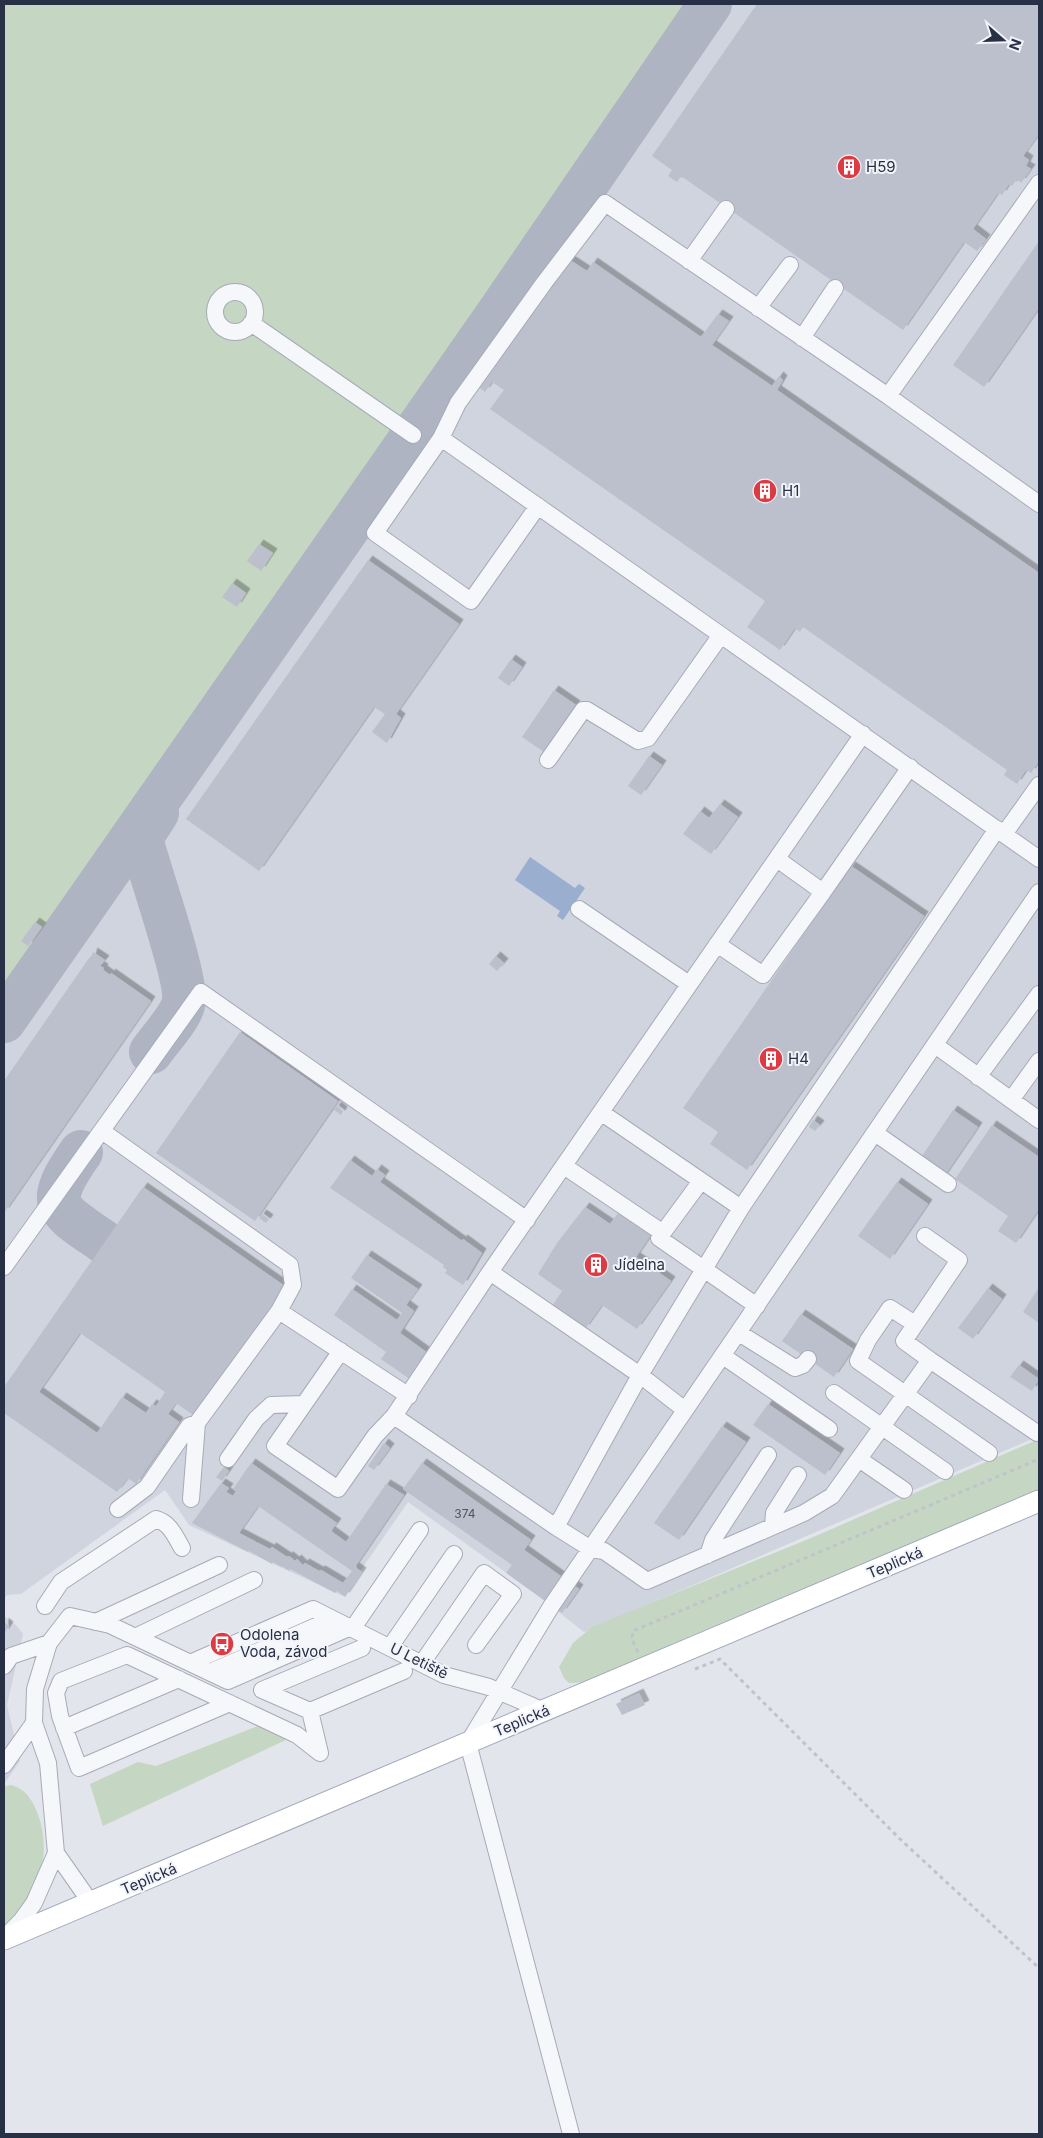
<svg xmlns="http://www.w3.org/2000/svg" width="1043" height="2138" viewBox="0 0 1043 2138" font-family="Inter,sans-serif">
  <defs>
    <filter id="shadow"><feDropShadow dx="4.5" dy="-4.5" stdDeviation="0" flood-color="#0004"/></filter>
  </defs>
  <rect width="100%" height="100%" fill="#e2e5ec"/>
  <path fill="#d0d4de" d="M4,4H1039V1436L584,1632L533,1592L408,1502L343,1596L189,1525L165,1490L21,1594L7,1595L4,1598Z
    M4,1616L16,1625L23,1634L7,1705L20,1761L4,1784Z"/>
  <path fill="#c5d7c2" d="M4,4H690L4,987Z
    M1039,1439V1490L688,1637L589,1682L569,1683L564,1678L559,1667L573,1643L592,1627L811,1538Z
    M263,1724L288,1739L103,1826L90,1784L138,1762L156,1766Z
    M12,1785C27,1791 31,1798 37,1812C54,1854 38,1899 4,1926V1786Z"/>
  <path fill="#9aaecf" d="M530,857L575,888L579,884L585,888L563,920L557,916L560,911L515,880Z"/>
  <g fill="none" stroke-linecap="round" stroke-linejoin="round">
    <path stroke="#aeb4c2" stroke-width="44" d="M4,1021L499,312L710,4
      M151,1052C160,1039 179,1019 183,1005C190,983 148,869 141,838L157,813
      M81,1152C43,1206 56,1209 104,1242"/>
  </g>
  <path fill="#bcc0cc" fill-rule="evenodd" filter="url(#shadow)" d="M757,4H1039V134L1023,156L1029,160L1026,166L1031,169L1021,183L1017,179L1012,186L1009,184L1002,195L998,193L973,229L986,239L977,251L964,242L903,330L681,176L677,182L668,176L672,170L652,156Z
    M1039,241V308L984,387L953,365Z
    M570,260L587,271L593,262L701,337L718,314L729,321L712,345L772,386L779,376L783,380L777,390L1039,573V761L1031,773L1026,770L1017,784L1004,775L1007,770L803,627L800,632L795,628L780,650L747,627L765,601L490,409L504,390L492,382L485,392L480,388Z
    M259,544L273,553L261,571L247,561Z
    M368,560L459,624L396,714L401,718L387,743L372,732L385,714L374,707L259,871L186,819Z
    M232,583L246,593L237,607L222,597Z
    M511,659L522,667L509,686L498,678Z
    M554,690L576,705L544,752L522,737Z
    M649,756L662,765L641,795L628,786Z
    M720,804L738,817L711,854L683,834L700,811L709,818Z
    M851,866L924,916L747,1170L710,1144L718,1132L683,1108Z
    M35,922L42,927L28,946L21,941Z
    M93,952L105,960L100,966L104,968L103,970L110,975L111,973L151,1001L4,1213V1081L89,958L91,959Z
    M496,956L504,963L497,971L489,964Z
    M240,1032L338,1101L255,1221L156,1153Z
    M337,1106L343,1111L341,1115L334,1110Z
    M953,1110L978,1127L943,1178L918,1162Z
    M813,1120L820,1125L815,1131L809,1127Z
    M992,1125L1039,1157V1209L1016,1243L998,1231L1008,1216L955,1179Z
    M350,1160L372,1176L377,1169L385,1175L380,1182L462,1241L463,1239L482,1253L463,1285L445,1273L447,1270L443,1267L444,1265L330,1188Z
    M897,1182L928,1204L890,1259L858,1236Z
    M143,1187L286,1287L196,1417L176,1403L168,1414L179,1422L136,1484L128,1478L117,1492L4,1413V1387ZM80,1333L165,1392L156,1406L152,1404L146,1413L122,1397L97,1433L39,1392Z
    M585,1207L610,1224L621,1209L653,1232L636,1257L671,1281L637,1329L602,1305L585,1329L552,1306L562,1291L538,1274L557,1243Z
    M262,1214L269,1219L266,1223L259,1218Z
    M367,1255L418,1289L406,1305L414,1311L400,1333L429,1354L411,1380L381,1359L386,1352L334,1315L352,1289L397,1320L402,1313L351,1278Z
    M1039,1287V1323L1023,1312Z
    M988,1288L1002,1299L973,1339L958,1328Z
    M801,1314L853,1349L834,1377L782,1341Z
    M1019,1365L1039,1379L1032,1391L1010,1377Z
    M768,1404L840,1453L825,1475L753,1425Z
    M722,1426L746,1442L679,1540L654,1523Z
    M384,1443L390,1448L374,1470L368,1466Z
    M251,1463L337,1523L331,1531L346,1542L386,1484L404,1495L355,1567L362,1572L345,1597L337,1591L335,1593L290,1569L289,1571L282,1566L281,1567L273,1562L272,1564L249,1551L248,1552L192,1523L221,1483L229,1488L226,1492L233,1496L236,1491L233,1489ZM258,1506L352,1571L343,1583L321,1570L319,1571L305,1563L303,1565L297,1559L295,1561L289,1556L287,1557L272,1547L270,1549L239,1533Z
    M422,1463L531,1540L524,1550L579,1589L562,1613L506,1573L512,1565L403,1489Z
    M224,1467L229,1471L222,1481L216,1477Z
    M4,1622L9,1626L4,1634Z
    M639,1693L645,1705L622,1715L616,1704Z"/>
  <g fill="none" stroke-linecap="round" stroke-linejoin="round">
    <g stroke="#a6abb7" stroke-width="18">
      <path id="minor" d="M689,261L726,209
        M215 312a20 20 0 1 1 40 0a20 20 0 1 1-40 0Z
        M758,308L790,265
        M251,323L413,435
        M802,338L835,288
        M888,396L1039,504
        M441,438L458,403L544,283L605,203L888,396L1039,183
        M538,506L471,601L375,533L441,438L1039,859
        M863,734L490,1272L394,1416L556,1527L591,1549L604,1551L647,1581L804,1513L832,1496L930,1360L1037,1433
        M548,760L583,710H587L638,741L648,738L721,635
        M1004,834L1039,785
        M777,859L823,892L910,767
        M579,909L689,984
        M717,944L763,975L823,892
        M935,1045L1039,1120
        M978,1077L1039,994
        M1011,1100L1039,1061
        M602,1113L741,1208
        M102,1131L290,1265L293,1285L279,1311L197,1423L191,1499
        M875,1133L948,1184
        M564,1166L663,1233
        M701,1181L659,1238L757,1306
        M925,1236L959,1260L904,1341L930,1360
        M4,1267L201,992L527,1220
        M490,1272L640,1375L685,1410
        M279,1311L409,1396
        M915,1324L890,1308L868,1340L858,1361L989,1453
        M739,1333L795,1368L803,1365L808,1359
        M341,1351L275,1446L338,1489L375,1436L394,1416
        M723,1356L829,1429
        M834,1393L945,1471
        M228,1459L256,1419L271,1405L304,1404
        M859,1459L904,1490
        M118,1509L147,1487L189,1426L197,1423
        M773,1526L774,1513L798,1475
        M556,1527L640,1375L741,1208L997,829
        M708,1555L713,1540L768,1455
        M45,1606L61,1582L156,1519C170,1523 175,1536 182,1548
        M96,1622L219,1565
        M353,1628L420,1530
        M135,1637L254,1580
        M390,1647L454,1554
        M190,1663L313,1609L444,1675L489,1687L544,1711
        M422,1663L484,1573L513,1594L476,1645
        M4,1666L11,1656L49,1643
        M210,1672L332,1619
        M230,1703L79,1768L60,1716L56,1693L61,1681L127,1655L297,1735L320,1753L310,1711L404,1671
        M310,1711L262,1690L362,1648
        M64,1728L179,1679
        M4,1765L34,1723
        M56,1853L91,1903
        M8,1934L21,1921L34,1903L56,1853L48,1763L34,1723L35,1689L49,1643L70,1616L110,1625L228,1681L351,1627
        M571,2134L468,1743L552,1605L1039,892"/>
    </g>
    <g stroke="#a0a7b9" stroke-width="23">
      <path id="major" d="M4,1939L1039,1501"/>
    </g>
    <path stroke="#c0c3cb" stroke-width="3" stroke-dasharray="4 4" stroke-linecap="butt" d="M638,1652L632,1640L633,1631L1039,1459
      M695,1669L720,1659L900,1839L1039,1968"/>
    <use href="#minor" stroke="#f6f7fa" stroke-width="16"/>
    <use href="#major" stroke="#fff" stroke-width="21"/>
  </g>
  <defs>
    <g id="building-disc" transform="scale(1.25)"><circle r="9.5" fill="#dd3b43" stroke="#f2f4f9"/><path d="M-4-6H4V6H1V3H-1V6H-4ZM-2.5-4.3h1.7v1.8h-1.7ZM.8-4.3h1.7v1.8H.8ZM-2.5-1h1.7V.8h-1.7ZM.8-1h1.7V.8H.8Z" fill="#fff"/></g>
    <g id="bus-disc" transform="scale(1.25)"><circle r="9.5" fill="#dd3b43" stroke="#f2f4f9"/><path d="M-5-6H5V4H4V6H2V4H-2V6H-4V4H-5ZM-3.5-4V0h7V-4ZM-3.5 1.2v1.5H-2V1.2ZM2 1.2v1.5H3.5V1.2Z" fill="#fff"/></g>
  </defs>
  <g fill-rule="evenodd">
    <use href="#building-disc" x="849" y="167"/>
    <use href="#building-disc" x="765" y="491"/>
    <use href="#building-disc" x="771" y="1059"/>
    <use href="#building-disc" x="596" y="1265"/>
    <use href="#bus-disc" x="222" y="1644"/>
  </g>
  <g text-anchor="middle" stroke-width="4" stroke-linejoin="round" paint-order="stroke">
    <g font-size="12" fill="#4d5468">
      <text x="465" y="1518">374</text>
    </g>
    <g font-size="15" fill="#283046" stroke="#f2f4f9" text-anchor="start">
      <text x="866" y="172">H59</text>
      <text x="782" y="496">H1</text>
      <text x="788" y="1064">H4</text>
      <text x="614" y="1270">Jídelna</text>
      <text x="240" y="1640">Odolena<tspan x="240" dy="17">Voda, závod</tspan></text>
    </g>
    <g font-size="15" fill="#283046" stroke="#f2f4f9">
      <text transform="translate(895 1563) rotate(-23)" y="5">Teplická</text>
      <text transform="translate(419 1661) rotate(26)" y="5">U Letiště</text>
      <text transform="translate(522 1721) rotate(-23)" y="5">Teplická</text>
      <text transform="translate(149 1879) rotate(-23)" y="5">Teplická</text>
    </g>
  </g>
  <rect width="1043" height="2138" fill="none" stroke="#283046" stroke-width="10"/>
  <g transform="translate(1003 40) rotate(110)" stroke="#f2f4f9" stroke-width="4" paint-order="stroke">
  <path d="M0-4L9 19L0 12L-9 19Z" fill="#283046"/>
  <text y="-8" font-size="14" font-weight="bold" text-anchor="middle" fill="#283046">N</text>
  </g>
</svg>
